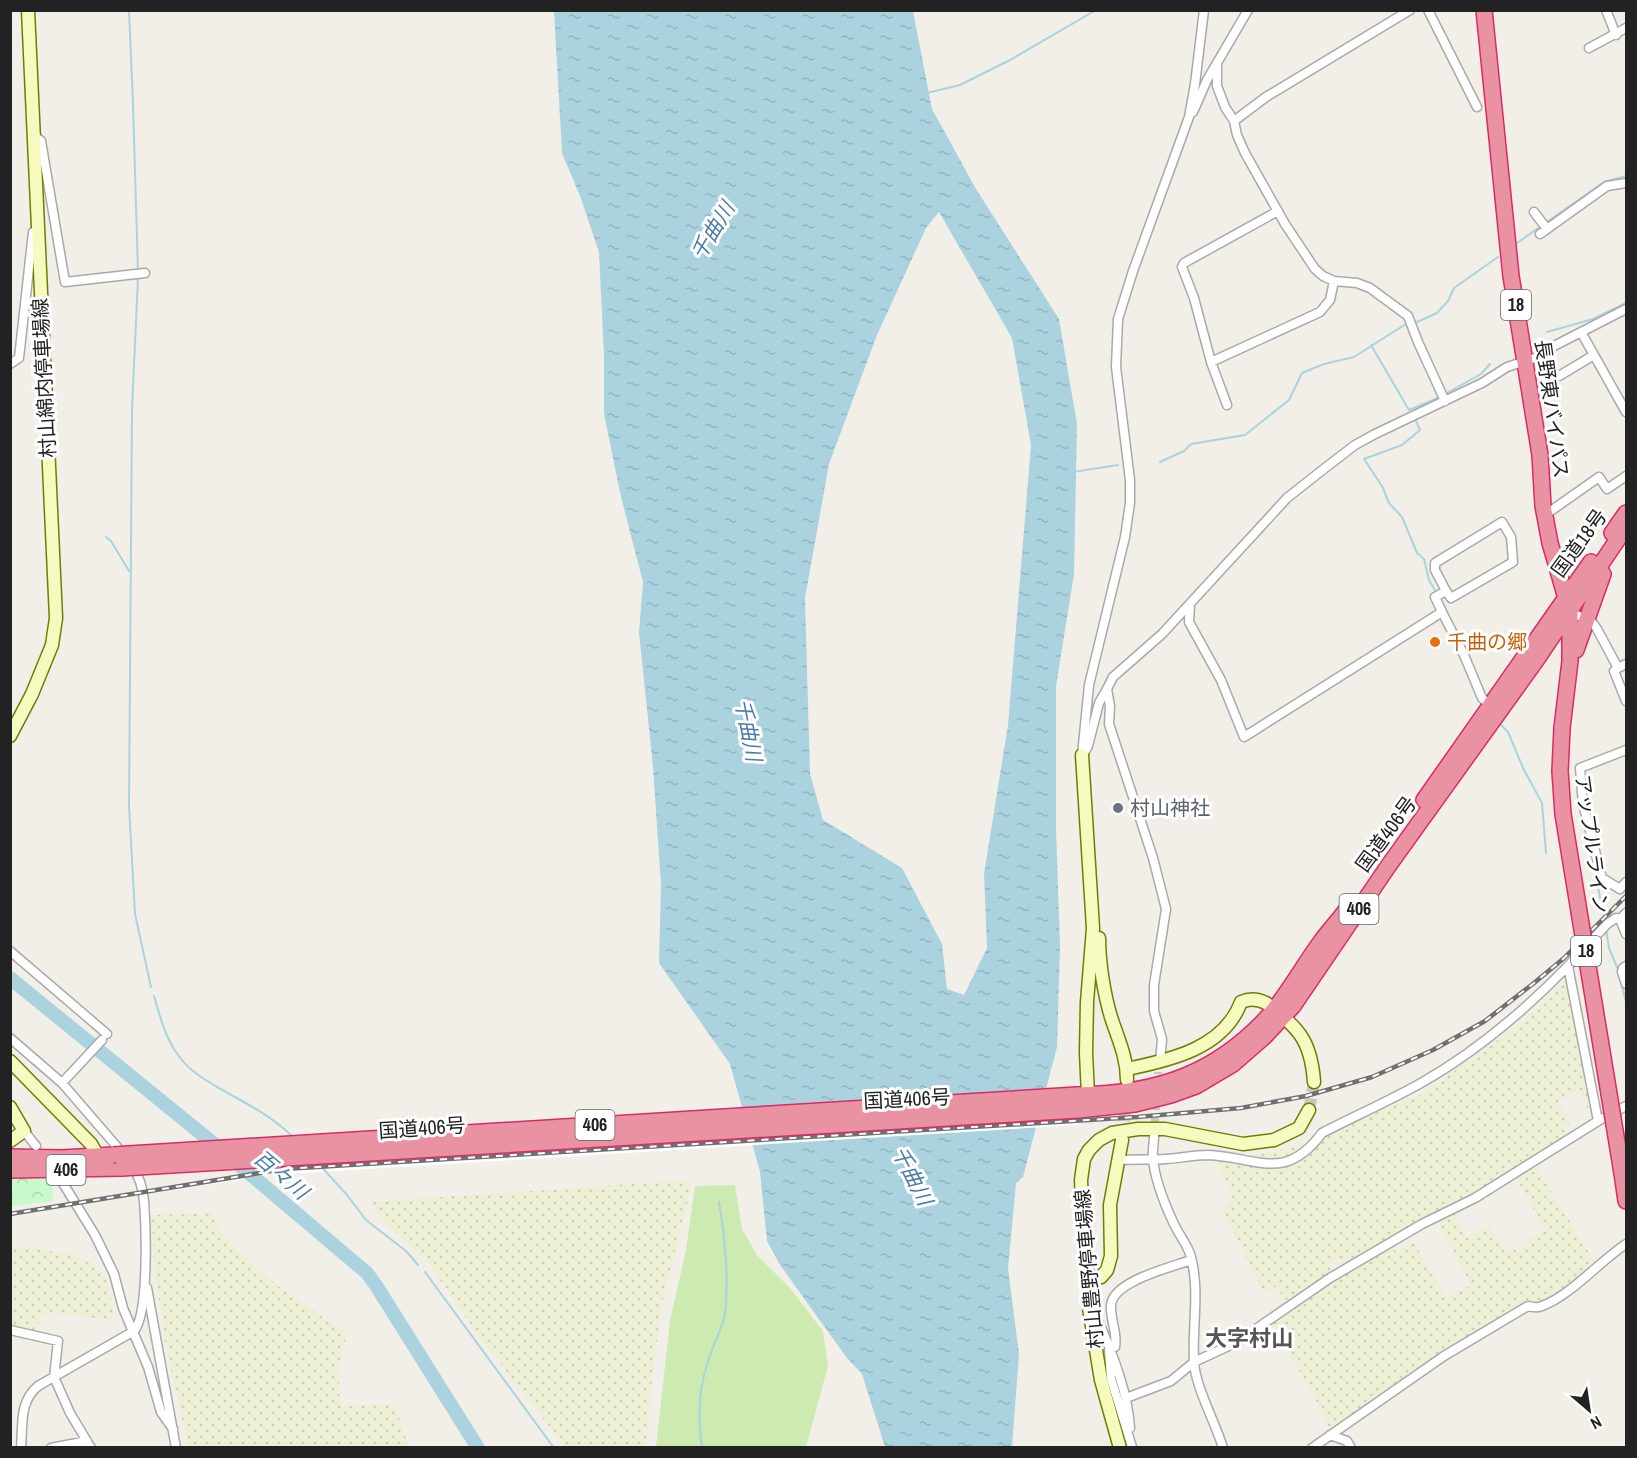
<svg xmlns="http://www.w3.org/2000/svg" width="1637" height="1458" viewBox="0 0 1637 1458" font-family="'Archivo Narrow','Noto Sans JP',sans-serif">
  <defs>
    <pattern id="farmland-dots" width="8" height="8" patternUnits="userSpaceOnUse" patternTransform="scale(1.5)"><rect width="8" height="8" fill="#eef0d5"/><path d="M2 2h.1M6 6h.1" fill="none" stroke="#ccceb7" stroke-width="1.8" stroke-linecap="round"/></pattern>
    <pattern id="park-crowns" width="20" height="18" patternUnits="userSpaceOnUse" patternTransform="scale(1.5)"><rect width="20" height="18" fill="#c8facc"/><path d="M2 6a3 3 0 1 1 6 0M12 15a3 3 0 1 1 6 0" fill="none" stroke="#acd6af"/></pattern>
    <pattern id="water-ripples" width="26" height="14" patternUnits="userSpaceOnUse" patternTransform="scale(1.5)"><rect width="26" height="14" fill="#aad3df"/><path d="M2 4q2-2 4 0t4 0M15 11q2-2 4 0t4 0" fill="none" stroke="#92b5bf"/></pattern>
  </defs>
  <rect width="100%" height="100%" fill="#f2efe9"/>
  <path fill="url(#farmland-dots)" d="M1563,983L1568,984L1591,1115L1578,1090L1558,1100L1570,1124L1563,1127L1567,1135L1475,1195L1345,1265L1339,1257L1328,1264L1333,1272L1285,1301L1277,1286L1264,1293L1222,1209L1233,1199L1217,1162L1276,1151L1337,1133L1368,1116L1422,1094L1515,1028Z
    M1534,1164L1596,1264L1576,1281L1541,1303L1530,1302L1409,1374L1335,1429L1329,1427L1316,1400L1270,1322L1392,1246L1396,1252L1414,1242L1446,1298L1471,1285L1438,1222L1454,1214L1467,1238L1489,1225L1506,1252L1514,1248L1517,1252L1529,1245L1527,1240L1545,1230L1515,1176Z
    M688,1180L691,1188L662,1303L651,1387L647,1447H565L475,1331L425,1258L389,1228L370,1202Z
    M213,1213L219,1230L234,1249L282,1289L347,1334L338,1368L340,1406L394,1404L409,1447H189L167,1353L154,1265L152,1215Z
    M10,1247H27L58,1252L78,1257L96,1266L105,1277L109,1288L113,1312L111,1320L50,1312L39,1319L36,1341L11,1339Z"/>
  <path fill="#cdebb0" d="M735,1185L742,1229L757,1255L790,1288L823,1331L828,1366L806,1447H656L670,1321L686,1250L695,1186Z"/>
  <path fill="url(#park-crowns)" d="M10,1177H53V1201L11,1206Z"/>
  <path fill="url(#water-ripples)" fill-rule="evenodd" d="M554,11H913L932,109L976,189L1059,319L1077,424L1074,574L1056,686V830L1060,945L1057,1047L1023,1177L1016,1183L1008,1268L1019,1354L1012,1447H885L862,1374L847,1358L780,1265L767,1241L760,1172L730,1064L659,963L661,885L653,767L639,632L643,582L621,497L604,414V356L599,252L580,196L562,153ZM939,212L1012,338L1031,445L1008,725L984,874L987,948L964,995L947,989L942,944L902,868L823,820L810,774L805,598L829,464L877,335L926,228Z"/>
  <path fill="#fff" d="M1077,1088L1078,1125L270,1175L135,1196L133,1191L313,1165L128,1177L108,1147Z"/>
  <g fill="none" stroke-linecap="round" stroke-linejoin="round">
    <path stroke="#aad3df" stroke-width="2" d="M129,10L133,104L138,272
      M927,93L960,85L1010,60L1096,10
      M1517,243L1604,182L1626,176
      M138,278L132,409L129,806L135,914L151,987
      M1547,332L1593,319L1626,303
      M1371,345L1409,410L1440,397
      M1445,394L1481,374L1490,364
      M1415,419L1420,430L1402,445L1364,459L1382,486L1389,503L1402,517L1417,553L1424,559L1429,580L1436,592
      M1160,462L1184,451L1191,444L1245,435L1289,400L1302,373L1324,364L1354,357L1406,324L1417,322L1437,313L1448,301L1454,288L1498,257
      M1073,472L1118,465
      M106,537L111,541L129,571
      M1443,604L1448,615
      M1500,724L1508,732L1523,768L1542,803L1546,853
      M1595,871L1603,914
      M1606,929L1609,948L1619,972
      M1620,978L1626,1002
      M154,996C160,1017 165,1037 178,1055C192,1075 213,1084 233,1096C255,1108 276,1120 293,1137
      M318,1163L347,1195L366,1220L406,1251L418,1265
      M425,1272L554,1448
      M702,1448C697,1413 699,1385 711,1352C716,1339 723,1327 725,1313C729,1280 725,1235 719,1202"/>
    <path stroke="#aad3df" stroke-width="14" d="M10,978L230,1157L367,1273L377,1287L478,1448"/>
    <path stroke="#c8c6c1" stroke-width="8" stroke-dasharray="8 4" stroke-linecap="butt" d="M1154,1134L1158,1072"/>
    <path stroke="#c8c6c1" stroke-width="12" stroke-dasharray="12 6" stroke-linecap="butt" d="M1309,1110L1314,1082
      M1123,1139L1126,1096"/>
    <g stroke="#a9a9a9" stroke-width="11">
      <path id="street" d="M1428,10L1477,107
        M1606,10L1616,35
        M1589,48L1626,28
        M1217,63V86L1225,107L1234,121L1237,135L1245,153L1285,224L1315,269L1323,276L1334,281L1357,283L1370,288L1408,316L1418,342L1445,401
        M1193,112L1207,80L1248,10
        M1234,121L1266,97L1410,10
        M34,135L41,141L65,282L145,273
        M1534,212L1547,229
        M1540,234L1607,186L1626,183
        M1581,332L1626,412
        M1211,362L1320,312L1330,300L1334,281
        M10,364L19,358L33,232L37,231
        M1559,376L1594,355
        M1227,405L1211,362L1194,298L1182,267L1184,263L1278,211
        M1545,515L1599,477L1607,489L1626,476
        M1190,604L1189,622L1221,680L1244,737L1442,612L1464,655L1482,698L1492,707
        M1442,612L1435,597L1446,591L1435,570V563L1502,522L1511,537L1513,562L1451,598L1446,591
        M1570,612L1592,622L1597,629L1618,668L1626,664
        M1618,668L1614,671L1626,701
        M1107,689L1113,677L1162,634L1287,498L1325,468L1355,445L1375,434L1482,383L1507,367L1541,356L1550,348L1626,309
        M1626,750L1580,768L1583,804L1602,878L1620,889L1626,882
        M1084,753L1088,746L1099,703L1107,689L1110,706L1109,724L1153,858L1166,909L1154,985V1011L1162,1039L1160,1062
        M1082,755L1089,685L1125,537L1130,503V480L1116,367L1118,319L1133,271L1189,117L1195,84L1204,10
        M1620,919L1626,934
        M10,951L107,1034
        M1626,966L1623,968L1622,972L1626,984
        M10,1038L62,1083L125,1156
        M62,1083L102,1040
        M1598,1121L1568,966L1607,924L1616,918L1620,919L1626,913
        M24,1131L36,1146
        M1154,1136C1154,1144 1152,1152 1153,1159C1155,1180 1165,1205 1174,1224C1179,1235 1188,1245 1191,1257C1200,1292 1192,1326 1194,1361C1195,1387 1215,1421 1223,1448
        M1120,1160C1135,1159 1151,1160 1166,1159C1180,1158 1194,1155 1208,1155C1257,1157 1285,1183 1322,1133C1355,1116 1389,1101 1421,1083C1476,1052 1524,1011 1568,966
        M61,1180L95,1235L114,1274L123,1308L148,1367L161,1412L173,1429
        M147,1288L176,1448
        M1094,1312C1109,1344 1128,1392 1130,1428
        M10,1330L58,1341L54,1377L70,1413L91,1448
        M1126,1398L1171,1381L1194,1362L1237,1342L1330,1278L1422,1224L1475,1198L1598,1121L1626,1106
        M1330,1435L1347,1441L1351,1448
        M1132,1447L1111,1379L1109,1350L1115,1347C1118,1334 1110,1320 1111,1305C1113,1281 1172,1267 1191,1260
        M21,1448C23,1424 19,1402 38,1386L134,1331C149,1314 146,1226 144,1201C143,1189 139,1176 132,1166
        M51,1448L87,1441
        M1312,1448L1444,1356L1528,1306C1532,1307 1538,1308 1542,1306C1570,1296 1600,1261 1626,1244"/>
    </g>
    <g stroke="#707d05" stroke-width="15">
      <path id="secondary" d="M10,736L32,694L52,645L56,618L28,10
        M1082,755L1093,928L1087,1002L1086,1053L1088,1095
        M1099,938C1099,962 1104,994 1111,1017C1118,1039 1127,1057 1127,1080
        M10,1061L91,1144L98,1156
        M1127,1069C1171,1060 1224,1048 1241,1002C1250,998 1258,999 1266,1003C1298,1028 1311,1039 1314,1082
        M10,1107L24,1131L10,1141
        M1089,1279L1101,1277L1107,1270L1111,1256L1110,1205L1122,1140
        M1120,1448L1101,1380L1089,1308V1279L1084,1248L1081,1180L1084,1159L1089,1150L1099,1140L1112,1133L1138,1129H1165L1243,1144L1274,1140L1299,1128L1309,1110"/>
    </g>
    <g stroke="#dc2a67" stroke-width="18">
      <path id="highway" d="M1484,10L1511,276L1540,455L1543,506L1550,543L1570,612V661L1562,728
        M1612,533L1626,513
        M1576,650L1603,574
        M1424,800L1591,562
        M1077,1095C1158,1094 1219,1073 1273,1011C1290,990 1304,965 1320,943C1330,929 1342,917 1351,903
        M1078,1110L1135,1104L1171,1095L1196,1086L1233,1064L1264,1037L1293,1006L1389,865L1537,659L1626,527
        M10,1157L62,1158L113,1155
        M10,1170L122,1168
        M1622,1173L1626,1201"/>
    </g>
    <use href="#street" stroke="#fff" stroke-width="8"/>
    <use href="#secondary" stroke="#f7fabf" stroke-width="12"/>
    <use href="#highway" stroke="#e892a2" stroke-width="15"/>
    <g stroke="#707070" stroke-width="4.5">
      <path id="rail" d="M10,1214L284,1169L1137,1117L1241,1108L1306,1096L1372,1077L1433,1050L1485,1021L1534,983L1563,959L1626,896"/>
    </g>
    <use href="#rail" stroke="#fff" stroke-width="2" stroke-dasharray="7" stroke-linecap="butt"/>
    <g stroke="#dc2a67" stroke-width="18" stroke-linecap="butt">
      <path id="highway-bridge" d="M1562,728L1560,771L1563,814L1622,1173
        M113,1155L1077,1095
        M122,1168L1078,1110"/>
    </g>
    <use href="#highway-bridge" stroke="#e892a2" stroke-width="15"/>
  </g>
  <circle fill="#e8710a" stroke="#fff" stroke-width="2" cx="1435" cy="642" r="6"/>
  <circle fill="#6b7280" stroke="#fff" stroke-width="2" cx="1118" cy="808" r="6"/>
  <g text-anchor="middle" stroke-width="6" stroke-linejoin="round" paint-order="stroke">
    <g fill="#fff" stroke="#646464" stroke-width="1.5">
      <rect x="1501" y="290" width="30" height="30" rx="4.5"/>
      <rect x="1339.5" y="894" width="39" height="30" rx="4.5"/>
      <rect x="1571" y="936" width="30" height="30" rx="4.5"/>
      <rect x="575.5" y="1110" width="39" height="30" rx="4.5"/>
      <rect x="46.5" y="1155" width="39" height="30" rx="4.5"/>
    </g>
    <g font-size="18" font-weight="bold" fill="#222">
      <text x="1516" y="311">18</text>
      <text x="1359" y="915">406</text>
      <text x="1586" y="957">18</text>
      <text x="595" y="1131">406</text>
      <text x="66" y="1176">406</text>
    </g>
    <g font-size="20" fill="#222" stroke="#fff">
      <text transform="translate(44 378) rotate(-93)" y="7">村山綿内停車場線</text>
      <text transform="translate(1552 409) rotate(82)" y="7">長野東バイパス</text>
      <text transform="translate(1579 543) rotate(-54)" y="7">国道18号</text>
      <text transform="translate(1386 834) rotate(-54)" y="7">国道406号</text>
      <text transform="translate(1592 844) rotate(82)" y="7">アップルライン</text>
      <text transform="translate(907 1099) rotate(-3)" y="7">国道406号</text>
      <text transform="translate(422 1128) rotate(-4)" y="7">国道406号</text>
      <text transform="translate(1089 1269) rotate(-95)" y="7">村山豊野停車場線</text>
    </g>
    <g font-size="20" fill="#c56008" stroke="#fff" text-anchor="start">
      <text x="1447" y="649">千曲の郷</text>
    </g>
    <g font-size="20" fill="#5b616d" stroke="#fff" text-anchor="start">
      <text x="1130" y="815">村山神社</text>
    </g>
    <g font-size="21" font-style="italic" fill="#4a7aab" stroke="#fff">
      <text transform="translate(713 231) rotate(-59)" y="7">千曲川</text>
      <text transform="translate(748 730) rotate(79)" y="7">千曲川</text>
      <text transform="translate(281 1175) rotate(40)" y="7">百々川</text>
      <text transform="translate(912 1176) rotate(63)" y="7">千曲川</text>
    </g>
    <g font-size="22" font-weight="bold" fill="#555" stroke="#fff">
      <text x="1249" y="1346">大字村山</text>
    </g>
  </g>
  <rect width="1637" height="1458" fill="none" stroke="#222222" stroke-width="24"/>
  <g transform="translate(1589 1410) rotate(151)" stroke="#ffffff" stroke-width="4.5" paint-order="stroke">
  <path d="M0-4.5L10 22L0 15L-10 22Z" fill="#222222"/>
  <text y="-9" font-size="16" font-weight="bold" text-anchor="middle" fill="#222222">N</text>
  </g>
</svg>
